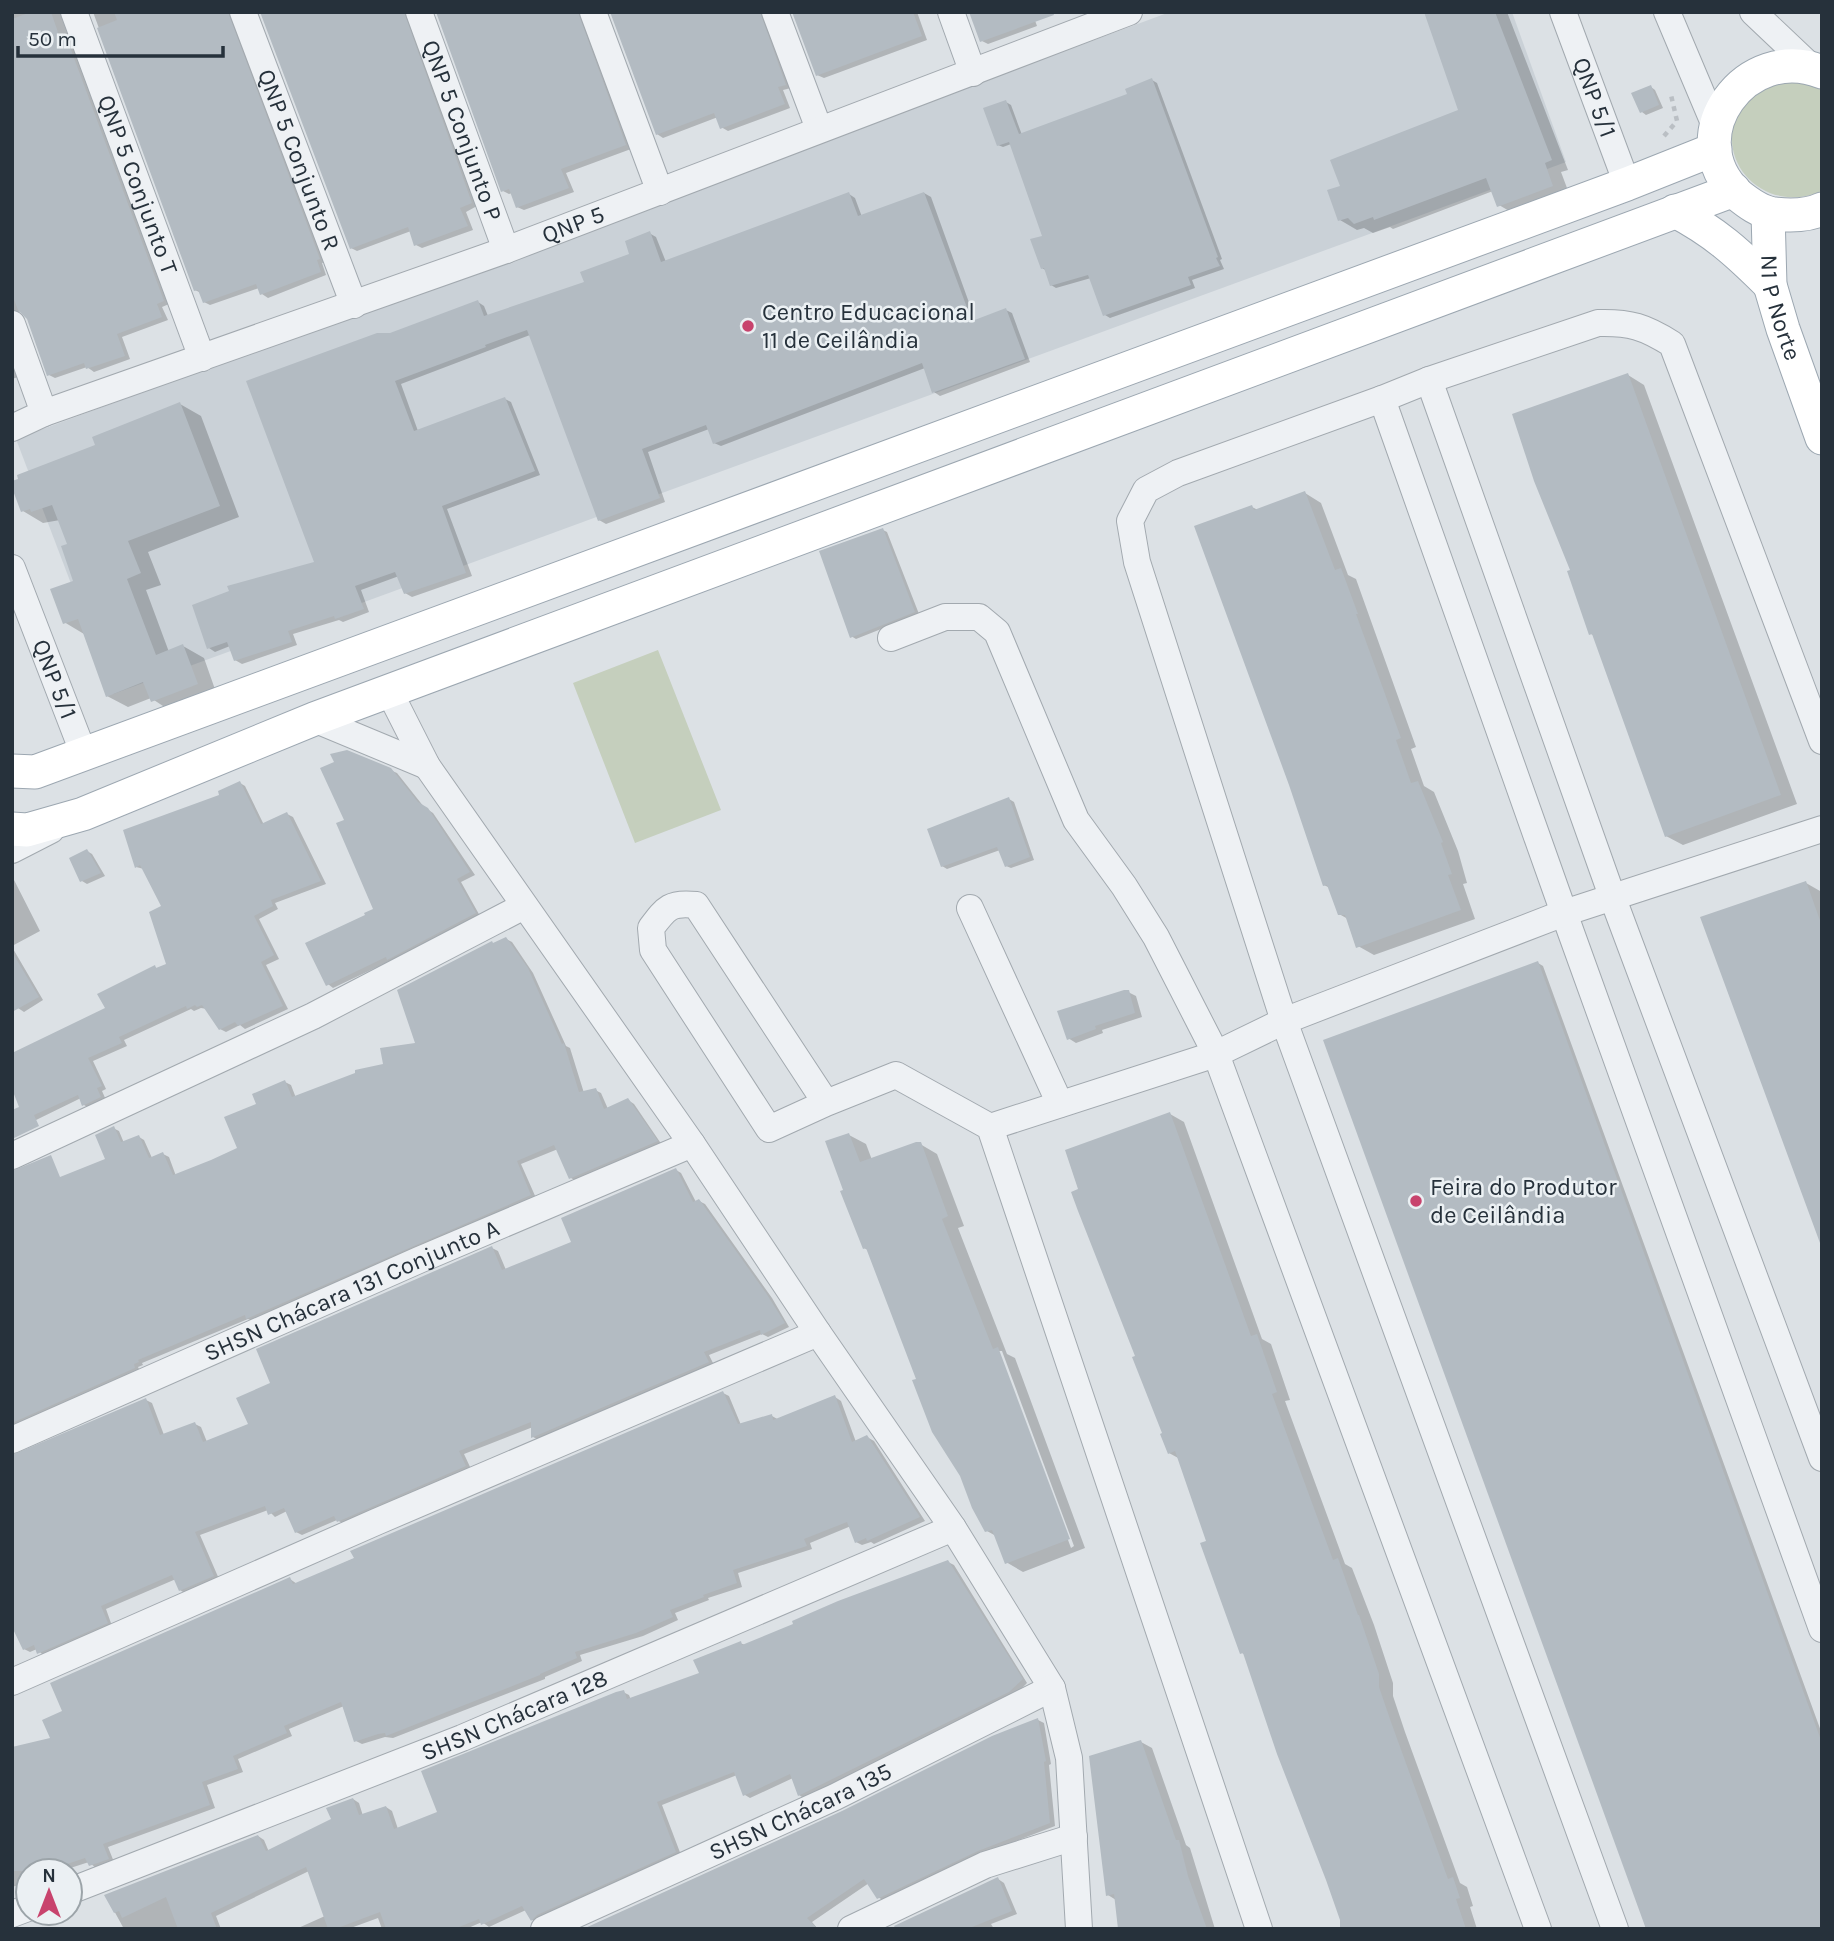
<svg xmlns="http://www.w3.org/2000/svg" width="1834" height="1941" viewBox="0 0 1834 1941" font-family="Karla,sans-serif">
  <rect width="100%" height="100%" fill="#dce1e5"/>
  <path fill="#cad1d7" d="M1170,12H1512L1566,162L113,694L16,439Z"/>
  <path fill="#c5cfbd" d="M1779,80L1822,87V191C1758,219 1701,147 1751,95C1758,89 1771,84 1779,80Z
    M658,650L721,810L635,843L573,683Z"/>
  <path fill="#0003" fill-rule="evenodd" d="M12,12H65L169,304L162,307L168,320L122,337L130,359L94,372L87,367L55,378L49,375L28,317L23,311L12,313Z
    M93,12H234L325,262L322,263L326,275L268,298L262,294L259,288L210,305L204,302L201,293L195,290Z
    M262,12H409L477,206L466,212L473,230L422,248L416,245L411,231L357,251L351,248Z
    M438,12H584L631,149L566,173L574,192L524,210L517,207L512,193L509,194L503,191Z
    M612,12H766L791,88L783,90L790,108L728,131L721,127L718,117L663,138L657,134Z
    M794,12H917L927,40L824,78L817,75Z
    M1032,12L1037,26L988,44L982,41Z
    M1426,12H1507L1568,170L1561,172L1570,196L1516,215L1499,205L1493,191L1393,229L1390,227L1373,233L1364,228L1357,230L1340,220L1342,187L1460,111Z
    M1152,80L1157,83L1222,259L1220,260L1224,269L1192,280L1195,288L1110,318L1105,315L1091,278L1056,288L1051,285L1047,271L1042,268L1044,237L1011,144L1003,147L998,145L1006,102L1011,105L1022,135L1129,95Z
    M1651,87L1655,90L1663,108L1646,115L1642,112Z
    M924,193L931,197L976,322L1006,310L1012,313L1030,362L940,396L934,392L925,368L721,446L714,443L709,429L648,452L665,502L606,524L599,520L530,335L401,384L418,431L505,399L511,402L540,475L447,509L472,576L412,597L405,593L399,576L361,590L369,612L343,622L339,620L293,634L297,645L242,664L235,660L230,646L215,652L209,648L316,563L390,334L478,302L484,306L488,316L586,283L632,255L649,233L656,237L666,262L849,194L855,198L862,217Z
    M12,360L18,377L12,379Z
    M1628,375L1644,385L1797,804L1683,845L1666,836L1595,636L1591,634Z
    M180,404L201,416L239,517L148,552L161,585L146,590L169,652L183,646L204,658L217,695L172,712L151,698L128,707L107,696L84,634L64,622L75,582L69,545L60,520L43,523L23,511L97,446Z
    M1305,493L1321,503L1348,575L1356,579L1416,747L1411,749L1424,786L1434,792L1458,851L1467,883L1463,884L1475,919L1374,955L1358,946L1348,919L1339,914L1330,888L1324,885L1252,507L1258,510Z
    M883,530L887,532L919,614L856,639L851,636Z
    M390,770L397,773L424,807L433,813L475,875L461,882L480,916L394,962L392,960L333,988L328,984L376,910L346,821Z
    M240,783L245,786L264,825L287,814L293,817L326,884L275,903L278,909L259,919L279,959L266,965L288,1009L245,1029L240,1025L226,1032L220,1029L207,1009L201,1008L194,1011L191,1009L124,1040L127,1046L93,1061L106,1089L102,1091L106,1100L89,1108L84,1105L81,1098L34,1121L29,1117L107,1009L155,967L158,969L168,965L164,907L144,869L136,867Z
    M1009,799L1014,802L1034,860L1011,868L1006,866L1000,850L947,869L942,866Z
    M87,851L92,854L105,876L87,884L82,881Z
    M12,876L40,931L12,946Z
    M1806,883L1820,891L1822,896V1245L1703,918Z
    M506,939L512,942L533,973L566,1046L570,1048L584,1093L595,1090L601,1093L608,1109L628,1100L634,1104L662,1145L576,1181L571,1178L558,1149L521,1164L536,1198L253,1321L248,1319L142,1363L143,1365L138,1367L140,1371L12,1428V1399L57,1180L107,1160L113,1128L119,1131L124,1143L139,1137L144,1140L152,1158L163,1154L169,1157L176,1176L239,1149L258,1105L285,1082L291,1085L296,1098L384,1066L417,1045L495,944Z
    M12,947L43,1000L24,1012L18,1008L12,1000Z
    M1538,963L1543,966L1822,1734V1929Z
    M1128,992L1136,996L1142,1017L1102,1030L1103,1033L1076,1043L1068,1038Z
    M1170,1114L1184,1122L1262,1339L1271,1344L1290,1400L1285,1401L1345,1564L1352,1568L1374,1625L1393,1683V1696L1405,1732L1460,1883L1467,1887L1473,1906L1470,1907L1477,1929H1345L1246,1655L1242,1653L1208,1542L1180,1459L1169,1453L1165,1434L1080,1190Z
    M849,1135L866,1144L872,1160L920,1144L937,1154L964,1226L958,1228L1007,1354L1015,1358L1085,1548L1023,1572L1006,1562L996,1536L987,1531L919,1379L868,1250L864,1248L845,1191ZM998,1351H1002L1074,1546L1071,1548Z
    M676,1170L681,1173L696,1202L699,1201L705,1204L772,1298L789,1327L768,1337L762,1334L709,1355L714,1365L539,1440L533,1437V1427L464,1454L471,1469L344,1524L337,1520L302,1535L296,1532L287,1511L275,1517L268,1510L200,1535L219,1579L186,1594L180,1590L176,1579L106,1609L112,1626L44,1656L37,1649L30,1652L24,1649L146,1400L152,1403L164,1435L195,1424L201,1427L207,1442L250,1424L272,1384L492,1248L498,1251L506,1270L573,1243Z
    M723,1393L729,1396L741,1425L772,1416L779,1420L835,1397L841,1401L856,1442L867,1437L874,1441L925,1521L874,1544L871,1542L862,1545L856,1542L851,1526L810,1543L812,1549L738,1573L742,1587L708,1598L709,1600L675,1613L678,1620L643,1636L580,1655L582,1661L545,1677V1679L393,1738L385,1737L362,1744L356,1741L344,1706L289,1729L292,1736L238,1759L243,1772L207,1785L215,1808L108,1847L114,1862L97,1869L89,1862L61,1871H28V1882L12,1887V1851L64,1712L290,1579L297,1584Z
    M948,1562L954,1565L1027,1683L1016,1694L805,1799L799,1795L793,1778L750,1798L745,1795L737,1775L662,1805L681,1855L538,1923L532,1920L526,1910L489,1927L482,1922L466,1929H382L378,1918L348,1929H296L325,1916L309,1871L216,1916L221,1929H124L106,1896L258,1836L264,1840L269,1852L333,1820L353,1799L359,1803L363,1816L386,1807L392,1811L398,1829L440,1813L623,1692L629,1695L631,1700L701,1674L740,1643L745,1645Z
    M1038,1720L1044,1723L1051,1764L1049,1765L1055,1826L985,1853L884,1901L878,1897L869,1883L812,1922L818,1929H587L842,1813Z
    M1141,1742L1152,1748L1186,1845L1190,1848L1215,1929H1119L1116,1900L1108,1895Z
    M998,1879L1004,1883L1017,1914L991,1924L994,1929H893Z"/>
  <path fill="#b3bbc2" d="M31,12H51L61,41L67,39L164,301L157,304L162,317L117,334L125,356L86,369L84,363L47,376L27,319L18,310L12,294V19Z
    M114,12H228L320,259L317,260L321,272L260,295L256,284L203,303L198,290L194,291L97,28L117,20Z
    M260,12H404L472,203L460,208L468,226L414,246L408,227L350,249Z
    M436,12H578L626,145L561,169L569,188L516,208L509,189L501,192Z
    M610,12H760L786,85L778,87L785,104L720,129L714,113L656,135Z
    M792,12H913L922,36L816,76Z
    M969,12H1053L1054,15L980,42Z
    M1424,12H1495L1552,160L1545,163L1553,186L1497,207L1486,178L1374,220L1373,217L1354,224L1348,218L1338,221L1327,190L1340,186L1330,160L1458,110Z
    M1152,78L1218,257L1216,258L1220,266L1188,277L1191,285L1103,316L1088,275L1050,286L1044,268L1041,269L1030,239L1042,236L1009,142L997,146L983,108L1006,100L1019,134L1127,94L1125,89Z
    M1651,85L1659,105L1640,113L1631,93Z
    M849,192L858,216L924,192L972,321L1006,308L1025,359L932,393L922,363L713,444L706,425L642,449L660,498L598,521L527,330L485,345L486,347L395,381L414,431L505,397L535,471L442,506L466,573L404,594L395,572L355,586L364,609L335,619L334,616L288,631L292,642L234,661L227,642L207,649L192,605L229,591L227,586L314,562L246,381L377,333H390L478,300L484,316L584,282L580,272L629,254L625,241L650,231L661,262Z
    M1628,373L1781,795L1665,837L1592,634L1589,635L1567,571L1570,570L1534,481L1512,414Z
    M180,402L220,506L128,541L141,573L127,579L156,655L183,644L198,684L151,702L143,682L106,697L78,619L63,624L50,589L73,581L61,546L67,544L52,505L31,512L30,509L21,512L12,488V481L18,479L17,475L95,445L92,437Z
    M1305,491L1335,570L1341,568L1358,614H1356L1401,738L1396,740L1411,783L1418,781L1443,842L1441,843L1452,874L1448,875L1461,910L1356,948L1345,915H1338L1327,885L1323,886L1289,785L1194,526L1252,505L1254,510Z
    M883,528L915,612L850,638L819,551Z
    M347,750L391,768L418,802L428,808L470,872L457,879L476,913L387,960L386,957L326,986L305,943L365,915L364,913L373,909L336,823L344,820L320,768L334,762L330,754Z
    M240,781L261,824L287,812L321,881L271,900L273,906L254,916L274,955L261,962L283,1006L238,1026L235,1022L219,1030L202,1005L197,1007L195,1005L187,1009L186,1006L119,1037L122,1043L88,1058L102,1086L97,1088L101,1097L82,1106L78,1095L34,1115L39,1126L12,1139V1110L19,1107L12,1089V1053L105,1008L97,994L155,965L156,968L166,964L149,912L161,906L140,865L135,868L123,830L219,795L218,791Z
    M1009,797L1030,857L1005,867L997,847L941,867L927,829Z
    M87,849L101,873L80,882L69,858Z
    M1806,881L1822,926V1242L1820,1243L1700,917Z
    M506,937L528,968L562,1044L564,1043L579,1092L596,1088L604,1109L628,1098L658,1141L569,1179L554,1145L517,1161L531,1195L246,1319L245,1315L138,1360L139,1362L134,1364L135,1368L12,1423V1171L51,1155L60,1177L105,1159L95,1135L114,1126L121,1142L139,1135L149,1158L163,1152L173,1175L211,1160L237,1148L224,1117L256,1104L252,1094L285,1080L292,1097L355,1073V1070L383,1064L380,1048L415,1043L397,990L492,941L493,943Z
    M12,952L39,997L12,1012Z
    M1538,961L1822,1743V1929H1646L1323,1040Z
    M1124,990H1129L1135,1013L1095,1026L1096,1029L1067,1040L1057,1011Z
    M1170,1112L1251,1336L1257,1334L1277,1392L1272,1394L1333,1560L1338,1558L1358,1615H1359L1379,1674V1687L1391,1722L1448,1879L1453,1877L1460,1898L1456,1899L1466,1929H1340V1920L1326,1880L1277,1754L1243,1653L1240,1654L1200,1543L1206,1541L1175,1451L1168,1454L1160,1434L1162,1433L1132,1357L1135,1356L1078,1211L1071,1192L1078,1189L1065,1150Z
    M849,1133L860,1162L916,1142H921L948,1216L942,1219L993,1349L998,1347L1070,1539L1005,1564L992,1530L985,1532L972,1508L960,1476L932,1432L912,1380L916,1379L866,1248L863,1249L840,1191L843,1190L825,1141Z
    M676,1168L693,1202L699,1199L766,1293L785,1323L761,1335L760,1330L704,1352L709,1362L531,1438V1422L459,1451L466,1466L337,1522L334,1516L295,1533L284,1508L268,1515L265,1506L195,1532L214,1576L179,1591L172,1575L101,1606L108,1623L37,1654L34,1645L23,1650L12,1627V1455L146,1398L160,1435L195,1422L203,1442L248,1424L236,1398L270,1383L256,1349L492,1246L502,1270L571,1242L561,1218Z
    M723,1391L738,1424L772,1414L773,1420L835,1395L852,1442L867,1435L920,1517L867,1541L866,1538L855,1543L847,1522L804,1539L807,1546L733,1570L737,1583L703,1595L704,1597L670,1610L673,1617L636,1633L575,1652L577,1658L540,1674V1675L386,1736L385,1733L378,1734L354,1742L341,1702L284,1726L287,1733L233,1756L238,1769L202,1782L210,1805L103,1844L109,1859L89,1866L85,1858L46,1871H12V1747L50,1738L42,1720L62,1711L50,1683L290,1577L293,1584L354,1558L350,1551Z
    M948,1560L1023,1679L1009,1692L798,1796L790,1774L743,1796L734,1772L657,1802L676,1852L537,1915L531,1921L522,1906L481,1925L479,1919L454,1929H386L380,1912L335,1929H328L306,1867L211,1913L217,1929H178L166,1897L122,1918L119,1911L114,1913L104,1895L258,1835L266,1851L331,1819L326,1808L353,1798L359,1815L386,1806L394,1829L437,1812L421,1771L616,1692L624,1690L627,1699L699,1673L693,1660L741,1641L742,1645L793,1624L792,1621L838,1601Z
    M1038,1718L1046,1761L1044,1762L1050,1823L978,1851L877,1899L864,1879L807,1918L818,1929H583L842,1811L992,1736Z
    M1141,1740L1176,1840H1179L1188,1876L1207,1929H1118L1114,1894L1106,1896L1089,1756Z
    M998,1877L1012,1911L967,1929H896L894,1926Z"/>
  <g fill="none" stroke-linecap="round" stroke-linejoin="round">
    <g stroke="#a2a9af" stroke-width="28">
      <g id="minor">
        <path id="s1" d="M74,12L202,358"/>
        <path id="s2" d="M243,12L354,305"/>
        <path id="s3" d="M419,12L506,250"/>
        <path d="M593,12L660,192"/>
        <path d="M775,12L819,129"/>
        <path d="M951,12L973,73"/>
        <path id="s4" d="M1563,12L1627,184"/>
        <path d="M1667,12L1716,128"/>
        <path d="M1753,12L1811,67"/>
        <path d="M12,324L44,413"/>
        <path d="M1429,380L1612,896L1822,1458"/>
        <path d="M1382,399L1564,913L1822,1629"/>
        <path id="s5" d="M12,428L44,413L506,250L1129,12"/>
        <path id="s6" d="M12,568L83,752"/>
        <path d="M891,638L945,617H979L997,632L1076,820L1124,886L1156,937L1216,1054L1538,1929"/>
        <path d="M389,691L427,766L692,1144L818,1333L953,1528L1052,1688L1069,1758L1079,1929"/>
        <path d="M314,719L427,766"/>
        <path d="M12,850L51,830"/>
        <path d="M970,908L1060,1104"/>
        <path d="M826,1103L769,1129L653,950L651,928C666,908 670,902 696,905L826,1103L896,1075L990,1127L1259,1929"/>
        <path d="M990,1127L1216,1054L1284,1021L1564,913L1822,829"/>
        <path d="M12,1156L313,1016L524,906"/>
        <path id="s7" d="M12,1440L419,1260L692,1144"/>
        <path d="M12,1682L376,1522L818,1333"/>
        <path id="s8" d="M70,1891L462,1738L953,1528"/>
        <path d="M12,1914L28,1908"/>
        <path id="s9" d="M544,1929L835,1797L1052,1688"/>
        <path d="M851,1929L985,1865L1074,1837"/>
        <path d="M1615,1929L1284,1021L1137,562L1130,521L1146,490L1178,473L1382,399L1429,380L1598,323C1630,322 1645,327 1672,344L1822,741"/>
      </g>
    </g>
    <g stroke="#9ca7b1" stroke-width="35">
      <g id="major">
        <path d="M1822,72C1746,41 1677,136 1737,194C1748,203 1760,212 1774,214C1791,216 1807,216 1822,209"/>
        <path d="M1675,211C1715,232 1738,253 1770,285"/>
        <path id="s10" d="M1768,213L1770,285L1783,329L1822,438"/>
        <path d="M12,771L35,772L1627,184L1715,149"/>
        <path d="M12,829L27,830L83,814L314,719L1734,190"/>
      </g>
    </g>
    <path stroke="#babfc4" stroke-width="4.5" stroke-dasharray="5 5" stroke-linecap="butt" d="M1664,136L1677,121L1671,95"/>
    <use href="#minor" stroke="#eef1f4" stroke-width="26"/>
    <use href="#major" stroke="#fff" stroke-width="33"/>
  </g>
  <g fill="#c8436d" stroke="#ebf0f3" stroke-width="2.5">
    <circle cx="748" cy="326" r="7"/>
    <circle cx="1416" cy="1201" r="7"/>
  </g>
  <g text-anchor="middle" stroke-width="5" stroke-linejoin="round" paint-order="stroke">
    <g font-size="24" fill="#26313b" stroke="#ebf0f3">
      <text dy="8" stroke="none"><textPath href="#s4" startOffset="91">QNP 5/1</textPath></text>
      <text dy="8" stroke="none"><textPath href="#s3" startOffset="126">QNP 5 Conjunto P</textPath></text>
      <text dy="8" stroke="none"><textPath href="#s2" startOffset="158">QNP 5 Conjunto R</textPath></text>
      <text dy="8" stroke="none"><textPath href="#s1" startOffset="184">QNP 5 Conjunto T</textPath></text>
      <text dy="8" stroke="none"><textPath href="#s5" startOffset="597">QNP 5</textPath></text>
      <text dy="8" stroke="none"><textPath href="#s10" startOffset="96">N1 P Norte</textPath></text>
      <text dy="8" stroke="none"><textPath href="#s6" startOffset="119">QNP 5/1</textPath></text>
      <text dy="8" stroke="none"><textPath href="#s7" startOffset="371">SHSN Chácara 131 Conjunto A</textPath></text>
      <text dy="8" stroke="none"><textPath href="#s8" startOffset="478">SHSN Chácara 128</textPath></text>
      <text dy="8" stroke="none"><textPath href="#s9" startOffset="282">SHSN Chácara 135</textPath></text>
    </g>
    <g font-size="24" fill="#26313b" stroke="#ebf0f3" text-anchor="start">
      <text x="762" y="320">Centro Educacional<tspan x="762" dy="28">11 de Ceilândia</tspan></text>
      <text x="1430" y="1195">Feira do Produtor<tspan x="1430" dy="28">de Ceilândia</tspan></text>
    </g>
  </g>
  <rect width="1834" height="1941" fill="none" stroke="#26313b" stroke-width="28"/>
  <g transform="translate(49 1892)"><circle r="33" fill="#ebf0f3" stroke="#9ca4a9" stroke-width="2"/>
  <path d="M0-5L12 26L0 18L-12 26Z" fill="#c8436d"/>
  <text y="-10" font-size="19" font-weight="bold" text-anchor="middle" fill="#26313b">N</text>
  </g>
  <path d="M18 46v10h205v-10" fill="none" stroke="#26313b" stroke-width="3.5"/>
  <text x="28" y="46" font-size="21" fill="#26313b" stroke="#ebf0f3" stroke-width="5" paint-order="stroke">50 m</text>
</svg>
